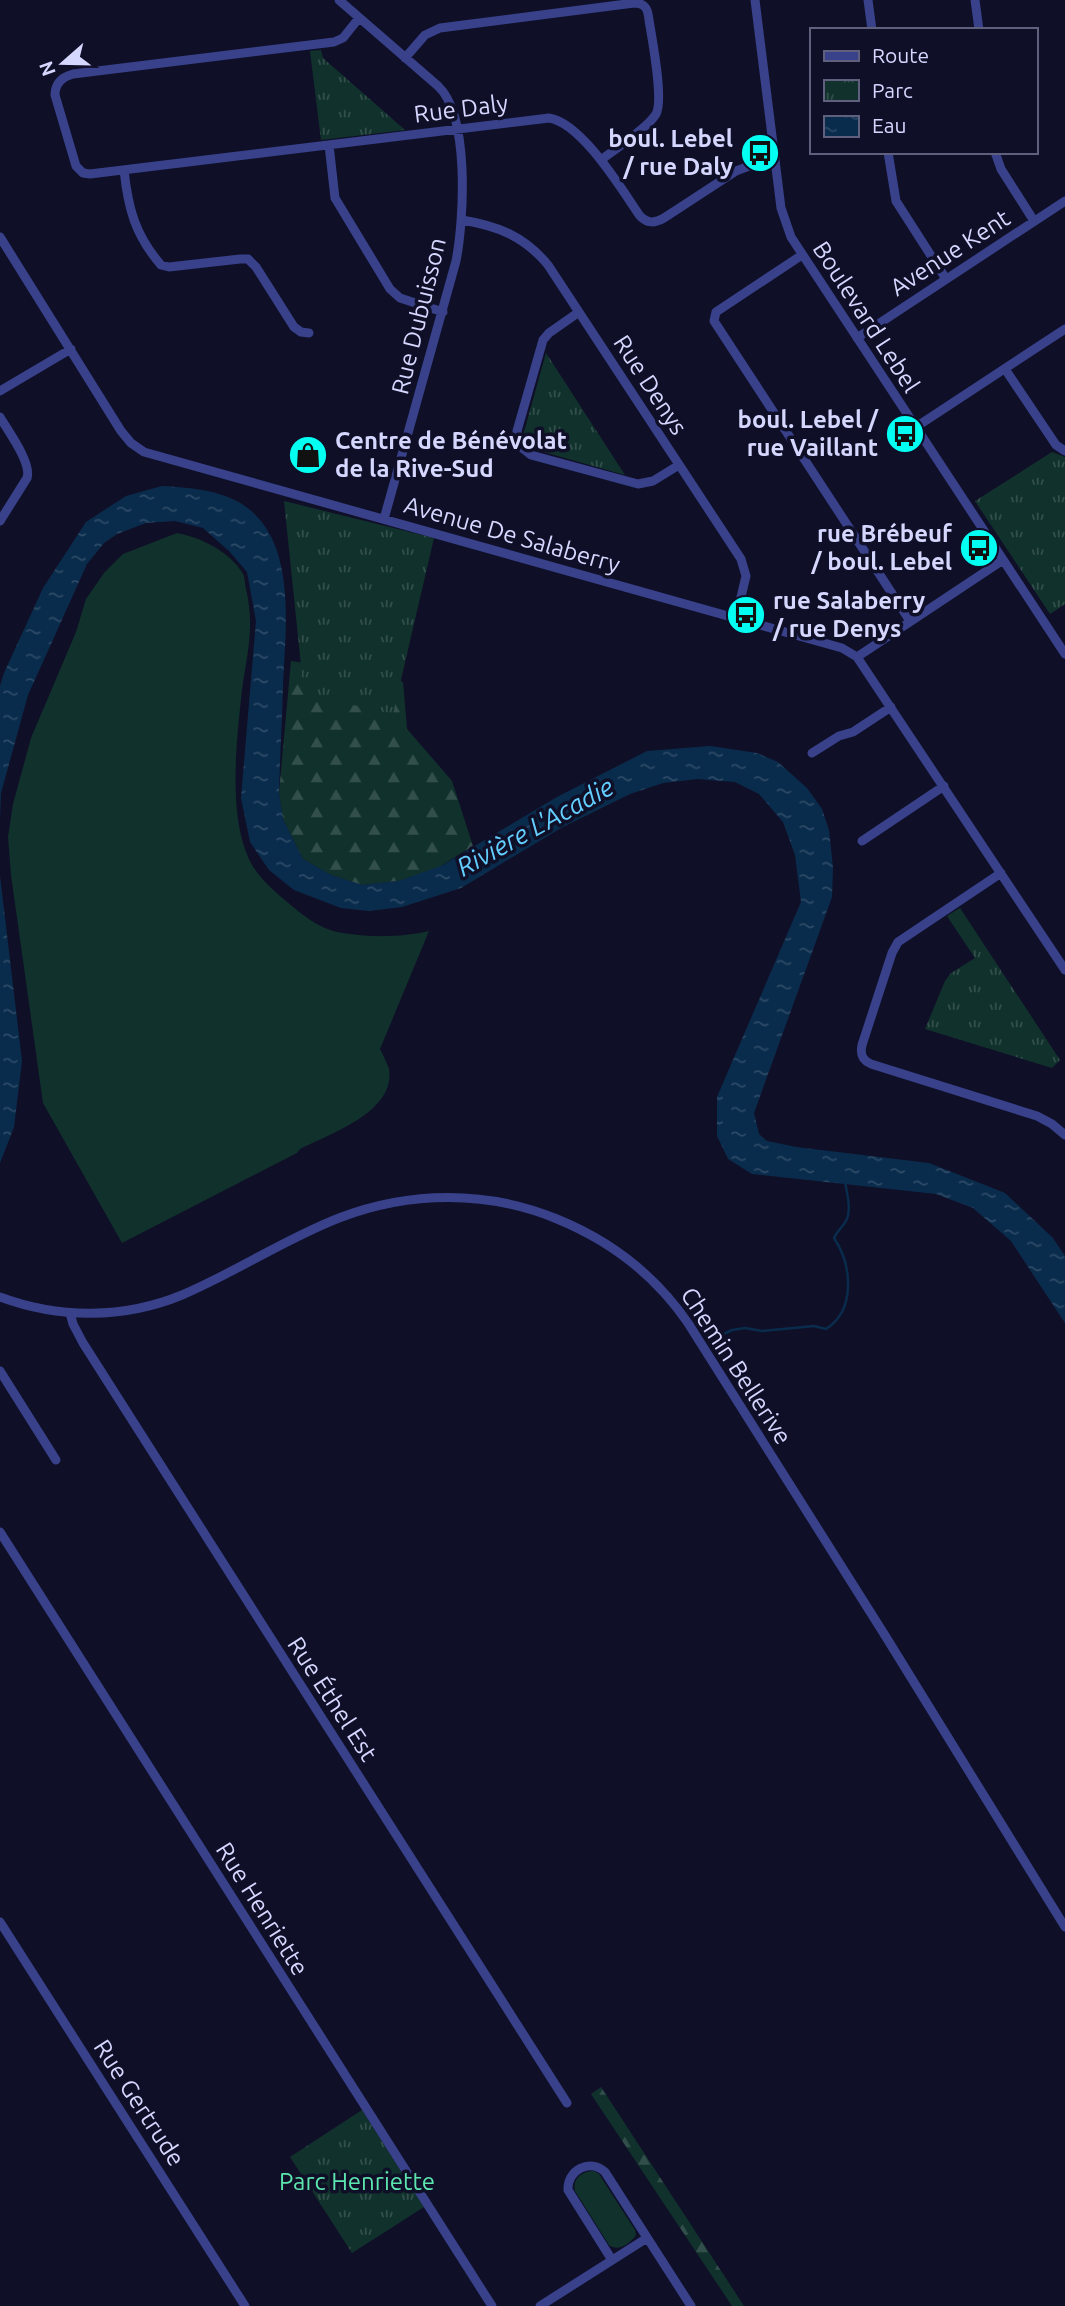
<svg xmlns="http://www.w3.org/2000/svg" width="1065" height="2306" viewBox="0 0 1065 2306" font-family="Ubuntu,sans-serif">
  <defs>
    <pattern id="forest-firs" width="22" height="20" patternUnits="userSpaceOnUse" patternTransform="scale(1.75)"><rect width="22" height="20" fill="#11322c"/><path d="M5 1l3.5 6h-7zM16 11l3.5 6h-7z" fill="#334f4c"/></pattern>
    <pattern id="park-tufts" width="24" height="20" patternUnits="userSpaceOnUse" patternTransform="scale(1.75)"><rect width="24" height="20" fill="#11322c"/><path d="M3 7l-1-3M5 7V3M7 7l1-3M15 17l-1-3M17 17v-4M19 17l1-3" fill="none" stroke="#334f4c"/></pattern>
    <pattern id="water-ripples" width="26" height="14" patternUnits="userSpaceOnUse" patternTransform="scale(1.75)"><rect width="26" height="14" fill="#0a2c4c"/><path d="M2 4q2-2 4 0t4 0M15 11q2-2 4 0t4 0" fill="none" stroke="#2d4a67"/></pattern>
  </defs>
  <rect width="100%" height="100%" fill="#0f0f28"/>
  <path fill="#11322c" d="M177,533C200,537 231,552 243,574C245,578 245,585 246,589C256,631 245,659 241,699C236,747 229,813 248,857C258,880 279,895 298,911C307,918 318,926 330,930C357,938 402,938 429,931L380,1049C383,1055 387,1063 389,1069C396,1112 329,1134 300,1149L297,1153L122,1243L43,1103L11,875L8,837L13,804L31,738L76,632L86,599L104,573L123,554Z
    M594,2171L599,2174L635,2230L636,2235C630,2244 618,2252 609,2245L575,2191C572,2179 582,2171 594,2171Z"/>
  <path fill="url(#forest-firs)" d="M291,661L390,676L403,682L407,729L452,781L473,846L439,867L399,881L362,885L331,875L303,859L283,819L279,793Z
    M601,2087L744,2306H732L591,2094Z"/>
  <path fill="url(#park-tufts)" d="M321,50L323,58L405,130L321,140L310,51Z
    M546,353L625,475L533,449L525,444L524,432Z
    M1052,452L1065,457V604L1050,614L975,501Z
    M284,501L434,538L393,714L304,694Z
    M960,908L1060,1060L1052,1068L925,1029L945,981L951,973L975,958L947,916Z
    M362,2110L424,2207L352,2253L290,2157Z"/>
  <path fill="url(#water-ripples)" d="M162,486C196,488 237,491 260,520C295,562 285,634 283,686C282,721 280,757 279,793L283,819L303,859L331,875L362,885L399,881L443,865L557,797L647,751L710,746L757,753L778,762L807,788L822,809L829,830L833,868L832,897L754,1113L759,1134L767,1141L796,1147L929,1163L1005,1193L1053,1238L1065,1256V1323L1011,1241L973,1208L936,1194L752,1174L728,1159L717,1136V1097L801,902L795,855L783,822L759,794L735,782L698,779L663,783L630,794L561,828L461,888L402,907L369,911L341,908L294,890L269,870L250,842L241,798L256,621L247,572L229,551L203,528L175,521L146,523L117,534L104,543L87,564L28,695L1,793L0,819V686L4,673L43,588L86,522L126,496Z
    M0,876L22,1061L14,1127L0,1163Z"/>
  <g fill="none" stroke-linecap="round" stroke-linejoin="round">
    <path stroke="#0a2c4c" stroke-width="2.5" d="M709,1341L732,1330L745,1328L762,1331L814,1326L826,1329C856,1310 852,1265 834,1238C837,1231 840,1230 844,1224C853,1213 847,1194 845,1182"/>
    <path stroke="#384189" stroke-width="9" d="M339,0L438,86C470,116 464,220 456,261L384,519
      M755,0L781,208L791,237L1065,654
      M868,0L872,30
      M975,0L979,30
      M359,18L343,38L334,42L73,74C62,77 55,83 55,95L76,166L83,173L90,174L549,118C582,123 622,190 640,216C648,224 655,223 664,218L736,171L749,166L775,161
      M405,58L425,35L440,28L634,3C646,3 648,10 649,20C652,39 664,100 656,114C648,128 615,149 601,160
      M329,145L335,198L390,289L400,298L443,312
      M888,152L896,201L946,279
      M995,152L1001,169L1034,221
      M124,170C128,208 135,235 161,265L169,267L240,259H248L256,267L294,327L301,332L309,333
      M462,220C498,226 524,236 548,265L741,559L746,576L736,618
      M0,237L121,431L131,443L144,452L842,648L857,657L1065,970
      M802,255L716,312L714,321L910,621
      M579,312L549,333L543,340L517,431L521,447L531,455L638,484L653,481L679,465
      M857,338L1065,201
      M1005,369L1056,445L1065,451
      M0,391L71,349
      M0,417C8,431 32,463 27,478L0,521
      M916,427L1065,329
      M857,657L1003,560
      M812,753L839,736L853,732L891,707
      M862,841L944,786
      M1001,873L898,942L892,953L862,1045C860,1054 862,1060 871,1064L1037,1116L1052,1124L1065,1135
      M0,1297C59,1319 124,1319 182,1295C236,1272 285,1239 339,1218C409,1191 487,1190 557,1219C611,1241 655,1275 688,1323L886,1637L1065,1927
      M70,1313L73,1324L83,1343L567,2103
      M0,1371L56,1460
      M0,1532L492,2306
      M0,1922L245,2306
      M612,2260L568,2190C567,2170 590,2158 605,2172L691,2306
      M540,2306L647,2238"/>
  </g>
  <defs>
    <g id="bus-disc" transform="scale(2.0125)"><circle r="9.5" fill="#02fff2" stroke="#0f0f28"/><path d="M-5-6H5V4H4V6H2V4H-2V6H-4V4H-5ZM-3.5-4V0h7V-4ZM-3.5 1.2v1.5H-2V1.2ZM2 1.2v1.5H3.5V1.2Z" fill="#111"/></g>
    <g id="shop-disc" transform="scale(2.0125)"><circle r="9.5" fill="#02fff2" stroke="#0f0f28"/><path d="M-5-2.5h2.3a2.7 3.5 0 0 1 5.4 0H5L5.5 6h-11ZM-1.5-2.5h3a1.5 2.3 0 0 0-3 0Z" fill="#111"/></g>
  </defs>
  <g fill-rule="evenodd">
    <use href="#bus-disc" x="760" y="153"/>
    <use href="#bus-disc" x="905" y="434"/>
    <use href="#shop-disc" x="308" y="455"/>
    <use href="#bus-disc" x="979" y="548"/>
    <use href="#bus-disc" x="746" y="615"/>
  </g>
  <g text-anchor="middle" stroke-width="7" stroke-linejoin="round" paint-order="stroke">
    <g font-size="24" fill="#d6d7ff" stroke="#0f0f28">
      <text transform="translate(461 109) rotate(-7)" y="8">Rue Daly</text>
      <text transform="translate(950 253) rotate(-33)" y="8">Avenue Kent</text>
      <text transform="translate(419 316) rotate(-76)" y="8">Rue Dubuisson</text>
      <text transform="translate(866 317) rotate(57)" y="8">Boulevard Lebel</text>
      <text transform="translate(650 385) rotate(57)" y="8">Rue Denys</text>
      <text transform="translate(512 535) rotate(16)" y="8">Avenue De Salaberry</text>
      <text transform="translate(736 1366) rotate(57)" y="8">Chemin Bellerive</text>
      <text transform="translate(332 1699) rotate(57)" y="8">Rue Éthel Est</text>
      <text transform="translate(262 1909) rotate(58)" y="8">Rue Henriette</text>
      <text transform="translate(139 2103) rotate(57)" y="8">Rue Gertrude</text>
    </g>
    <g font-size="24" font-weight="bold" fill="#d6d7ff" stroke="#0f0f28" text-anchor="end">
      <text x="733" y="147">boul. Lebel<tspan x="733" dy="28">/ rue Daly</tspan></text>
      <text x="878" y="428">boul. Lebel /<tspan x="878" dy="28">rue Vaillant</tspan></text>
      <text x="335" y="449" text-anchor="start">Centre de Bénévolat<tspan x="335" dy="28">de la Rive-Sud</tspan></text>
      <text x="952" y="542">rue Brébeuf<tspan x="952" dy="28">/ boul. Lebel</tspan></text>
      <text x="773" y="609" text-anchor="start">rue Salaberry<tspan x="773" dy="28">/ rue Denys</tspan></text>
    </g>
    <g font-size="24" fill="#5ce5ae" stroke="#0f0f28">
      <text x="357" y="2190">Parc Henriette</text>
    </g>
    <g font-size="26" font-style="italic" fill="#64cfff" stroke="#0f0f28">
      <text transform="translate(535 827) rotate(-29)" y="9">Rivière L'Acadie</text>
    </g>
  </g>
  <rect x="810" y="28" width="228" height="126" fill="#0f0f28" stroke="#5f5f7e" stroke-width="2"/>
  <rect x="824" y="51" width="35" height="10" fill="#384189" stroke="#5f5f7e" stroke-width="2"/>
  <text x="872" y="63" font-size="21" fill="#d6d7ff">Route</text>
  <rect x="824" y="80" width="35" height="21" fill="url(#park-tufts)" stroke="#5f5f7e" stroke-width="2"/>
  <text x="872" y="98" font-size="21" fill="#d6d7ff">Parc</text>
  <rect x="824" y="116" width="35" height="21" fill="url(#water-ripples)" stroke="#5f5f7e" stroke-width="2"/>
  <text x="872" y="133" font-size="21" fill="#d6d7ff">Eau</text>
  <g transform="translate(63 63) rotate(250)" stroke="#0f0f28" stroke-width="5" paint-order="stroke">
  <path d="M0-5L12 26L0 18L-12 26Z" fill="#d6d7ff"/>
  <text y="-10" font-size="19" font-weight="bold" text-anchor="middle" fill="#d6d7ff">N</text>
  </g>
</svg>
